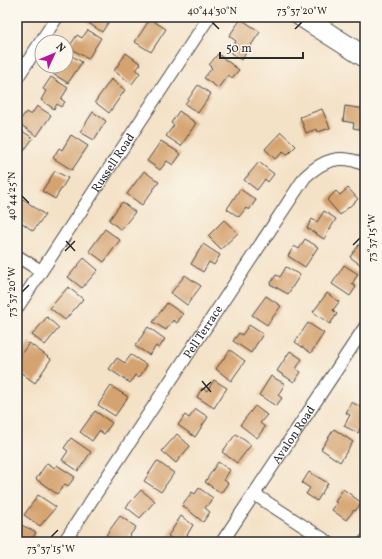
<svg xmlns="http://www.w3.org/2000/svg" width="382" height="559" viewBox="0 0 382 559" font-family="Vollkorn,serif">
  <rect width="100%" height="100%" fill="#fbf7ec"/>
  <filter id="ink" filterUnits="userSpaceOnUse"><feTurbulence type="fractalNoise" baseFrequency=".025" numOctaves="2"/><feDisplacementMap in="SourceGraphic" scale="8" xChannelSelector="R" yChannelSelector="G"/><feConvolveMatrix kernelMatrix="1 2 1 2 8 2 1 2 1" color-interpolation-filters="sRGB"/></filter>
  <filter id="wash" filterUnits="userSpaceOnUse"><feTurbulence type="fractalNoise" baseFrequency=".012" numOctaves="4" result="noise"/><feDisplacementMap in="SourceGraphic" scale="16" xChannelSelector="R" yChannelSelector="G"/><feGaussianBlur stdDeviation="0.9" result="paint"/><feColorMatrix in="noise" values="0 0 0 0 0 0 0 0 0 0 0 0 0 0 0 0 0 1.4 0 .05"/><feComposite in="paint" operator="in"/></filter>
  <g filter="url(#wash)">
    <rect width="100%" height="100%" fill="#f4e2c7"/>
    <g id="blocks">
      <path fill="#d5a370" d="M91,17H112L102,32L87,22Z
        M150,19L166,29L151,52L135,42Z
        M241,19L260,32L241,60L229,51L236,41L229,36Z
        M88,30L101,38L88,59L69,47L77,35L82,38Z
        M67,53L82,62L68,83L53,74L58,66H66Z
        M126,53L141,64L136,70L140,73L132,84L114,71Z
        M218,54L239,70L232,78L228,75L218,88L204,78L212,68L209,65Z
        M51,77L68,88L61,99L65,102L61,107L57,104L54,109L41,100L46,91L43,89Z
        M111,79L125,90L109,113L95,102Z
        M198,85L211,94L198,113L185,104Z
        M37,106L51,115L37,136L18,123L26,112L31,115Z
        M345,106L365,109V130L353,128L354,123L343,121Z
        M322,109L330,128L318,132L317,129L306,133L300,117Z
        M179,111L196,123L181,146L166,136L174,125L171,123Z
        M93,112L106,121L94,140L80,132Z
        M17,128L33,138L17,161Z
        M281,132L296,146L287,155L283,152L275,159L265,149Z
        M71,135L88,146L72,170L53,158L59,148L62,150Z
        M161,141L181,154L173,165L167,161L160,170L147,161Z
        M259,162L274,174L268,182L265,179L257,190L244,180Z
        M55,171L68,178L55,199L42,191Z
        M144,171L159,182L142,205L127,194Z
        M348,188L358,199L340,215L327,200L336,191L340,195Z
        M240,189L256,200L249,210L246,208L239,217L227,209Z
        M23,199L45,215L33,231L17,219V204L18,205Z
        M122,202L135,212L121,230L109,220Z
        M324,211L336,219L324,239L307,228L312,219L317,222Z
        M224,220L238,233L221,249L208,236Z
        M105,229L120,240L104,262L89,251Z
        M364,238L365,239V268L350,257Z
        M305,239L318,247L305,267L288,256L294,246L299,249Z
        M203,244L220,255L214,265L209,262L203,272L191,264Z
        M84,258L98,270L82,288L68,277Z
        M344,265L358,274L352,284L356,287L350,296L332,284Z
        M286,267L300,275L288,294L270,284L276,275L280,277Z
        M185,275L201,286L187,305L171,293Z
        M68,287L83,299L65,320L50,308Z
        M327,293L339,302L333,310L337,314L330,324L313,312Z
        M266,296L281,306L267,325L252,315Z
        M167,303L183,314L177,323L173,320L166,330L153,322Z
        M47,317L59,328L45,345L32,335Z
        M308,323L324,333L311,353L295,342Z
        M249,325L263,334L251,353L233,341L239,333L242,335Z
        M148,327L165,339L159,348L156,346L149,355L135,346Z
        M29,343L51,359L35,383L17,370V360Z
        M230,350L245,361L231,381L216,369Z
        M290,351L302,359L296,369L301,372L294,382L277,371Z
        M131,355L147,365L139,378L135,375L130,383L109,369L117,358L125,363Z
        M271,376L285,384L278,395L282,398L276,406L259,395Z
        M214,380L227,388L214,408L197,397L202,388L207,391Z
        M111,386L128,397L115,416L98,405Z
        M351,402L365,409V419L358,433L344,426L350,415L346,413Z
        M255,406L267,415L260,423L265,427L257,438L240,425Z
        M196,409L208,417L195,437L178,425L185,415L189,418Z
        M95,411L112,423L104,434L99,431L92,441L80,432Z
        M334,429L353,442L340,462L321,449Z
        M177,434L190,446L176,463L162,451Z
        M236,434L251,445L237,463L222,452Z
        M71,438L91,452L78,471L62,460L68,451L64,448Z
        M157,461L174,473L161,492L144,481Z
        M218,462L230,470L224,480L228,483L221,493L205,482Z
        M47,463L55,468L57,465L75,477L68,486L65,484L57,494L36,479Z
        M309,472L328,483L317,501L306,494L310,488L302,483Z
        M199,488L213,498L205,508L210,512L203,522L182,505L192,492L195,494Z
        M343,489L362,503L355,511L354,510L346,520L332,510L337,503L335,502Z
        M141,490L155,501L140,518L126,507Z
        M38,495L56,507L40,526L24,515Z
        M120,516L136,527L125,542H116L106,535Z
        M181,516L193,525L187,535L192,538L189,542H177L168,536Z
        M19,524L36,532L31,542H26L22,540L21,542H17V529Z"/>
    </g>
  </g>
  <g filter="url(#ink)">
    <use href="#blocks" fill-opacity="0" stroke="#494642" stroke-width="1"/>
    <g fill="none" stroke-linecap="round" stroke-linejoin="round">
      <g stroke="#494642" stroke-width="14">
        <g id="minor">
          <path d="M17,78L57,17"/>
          <path d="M17,256L41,271"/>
          <path id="s1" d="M17,308L209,17"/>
          <path d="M254,494L328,542"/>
          <path id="s2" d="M64,542L305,177C323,160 341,153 365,165"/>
          <path id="s3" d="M222,542L365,327"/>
          <path d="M364,542L365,541"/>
        </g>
      </g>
      <g stroke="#494642" stroke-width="22">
        <path id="primary" d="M302,17L365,57"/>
      </g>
      <use href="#minor" stroke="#fff" stroke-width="12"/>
      <use href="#primary" stroke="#fff" stroke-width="20"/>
    </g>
  </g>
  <path fill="none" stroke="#2b2b2b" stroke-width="1.5" d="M212,22L219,29M295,29L302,22M22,196L29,203M66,241L75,251M353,245L360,238M65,251L75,241M22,292L29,285M202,381L211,392M201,391L211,382M51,537L58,530"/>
  <g text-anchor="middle" stroke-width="3.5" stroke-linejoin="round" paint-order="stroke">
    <g font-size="12" fill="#2b2b2b" stroke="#fbf7ec">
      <text dy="4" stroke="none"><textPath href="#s1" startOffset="174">Russell Road</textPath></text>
      <text dy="4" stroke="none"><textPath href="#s2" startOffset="252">Pell Terrace</textPath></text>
      <text dy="4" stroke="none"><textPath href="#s3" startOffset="129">Avalon Road</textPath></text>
    </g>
  </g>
  <rect width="382" height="559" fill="none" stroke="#fbf7ec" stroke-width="44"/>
  <g transform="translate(54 54) rotate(46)"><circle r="19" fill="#fbf7ec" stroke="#a8a59f"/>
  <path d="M0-3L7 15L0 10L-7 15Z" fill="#b5179e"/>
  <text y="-6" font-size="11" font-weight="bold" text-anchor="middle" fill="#2b2b2b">N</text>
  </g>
  <path d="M220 52v6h83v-6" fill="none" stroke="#2b2b2b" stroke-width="2"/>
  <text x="226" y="52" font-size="12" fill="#2b2b2b" stroke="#fbf7ec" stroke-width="3" paint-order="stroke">50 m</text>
  <rect x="22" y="22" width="338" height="515" fill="none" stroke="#2b2b2b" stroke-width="1.5"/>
  <g font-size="10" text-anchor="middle" fill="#2b2b2b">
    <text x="212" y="14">40°44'30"N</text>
    <text x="302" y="14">73°37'20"W</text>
    <text transform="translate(11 196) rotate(-90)" y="4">40°44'25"N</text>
    <text transform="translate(371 238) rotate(-90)" y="4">73°37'15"W</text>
    <text transform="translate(11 292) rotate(-90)" y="4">73°37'20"W</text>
    <text x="51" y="552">73°37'15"W</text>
  </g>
</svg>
